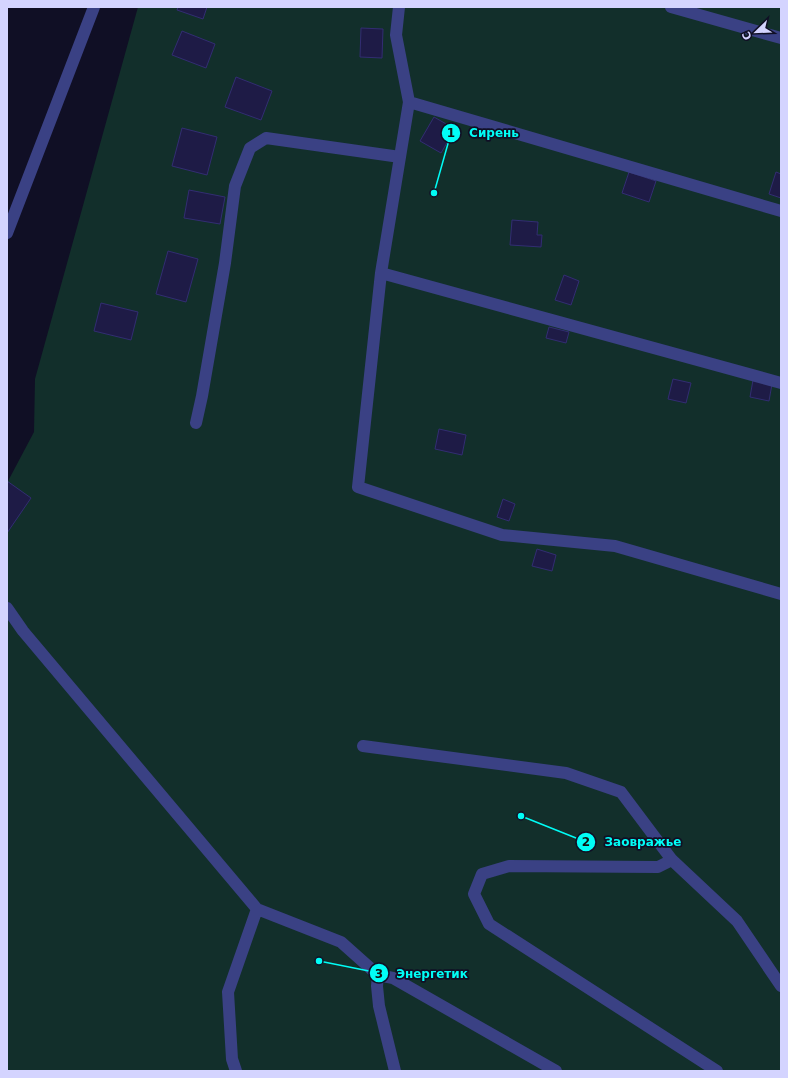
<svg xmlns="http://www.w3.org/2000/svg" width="788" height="1078" viewBox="0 0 788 1078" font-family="'DejaVu Sans',sans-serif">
  <rect width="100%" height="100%" fill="#100f25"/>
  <path fill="#122f2b" d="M138,7H781V1071H7V483L34,432L35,379Z"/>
  <path fill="#1e1b46" stroke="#322d72" d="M178,7H207L203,19L177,10Z
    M361,28L383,29L382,58L360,57Z
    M182,31L215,44L206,68L172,55Z
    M236,77L272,91L261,120L225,107Z
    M434,117L455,129L441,153L420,141Z
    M182,128L217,137L207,175L172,166Z
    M629,172L656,181L649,202L622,193Z
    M776,172L781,174V198L769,194Z
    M189,190L225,197L220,224L184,218Z
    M512,220L538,222L537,235H542L541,247L510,245Z
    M168,251L198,259L186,302L156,294Z
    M564,275L579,281L571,305L555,300Z
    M101,303L138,312L131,340L94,331Z
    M549,327L569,332L566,343L546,338Z
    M673,379L691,383L686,403L668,399Z
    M753,380L772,384L769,401L750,397Z
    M439,429L466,435L462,455L435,449Z
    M7,481L31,498L7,533Z
    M503,499L515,504L509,521L497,517Z
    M537,549L556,555L552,571L532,566Z"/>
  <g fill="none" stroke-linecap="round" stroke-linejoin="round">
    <path stroke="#3a4184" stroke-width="12" d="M399,7L396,35L409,102L381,273L358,487L502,535L615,546L781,594
      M671,7L781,38
      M409,102L781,211
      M7,233L94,7
      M381,273L781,383
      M196,423L202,396L225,263L235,186L250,148L266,138L400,157
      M7,608L23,631L257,909L341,942L378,975L393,978L556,1071
      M363,746L566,773L621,792L672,860L737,921L781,986
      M672,860L658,867L509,866L482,874L474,894L489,924L717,1071
      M378,975L377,986L379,1006L395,1071
      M236,1071L232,1059L228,992L257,909"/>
  </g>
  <path fill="none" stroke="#01fdf6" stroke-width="1.5" d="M434 193L451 133M521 816L586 842M319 961L379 973"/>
  <g fill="#01fdf6" stroke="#100f25" stroke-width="1.5">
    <circle cx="434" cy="193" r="4"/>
    <circle cx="521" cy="816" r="4"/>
    <circle cx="319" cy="961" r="4"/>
    <circle cx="451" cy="133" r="10"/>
    <circle cx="586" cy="842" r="10"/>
    <circle cx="379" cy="973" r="10"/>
  </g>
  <g font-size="12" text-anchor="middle" font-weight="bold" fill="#111">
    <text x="451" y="137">1</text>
    <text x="586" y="846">2</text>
    <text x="379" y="978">3</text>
  </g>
  <g font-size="12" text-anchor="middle" font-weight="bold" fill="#01fdf6" stroke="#100f25" stroke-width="3.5" stroke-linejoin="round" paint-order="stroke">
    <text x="494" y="137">Сирень</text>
    <text x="643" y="846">Заовражье</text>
    <text x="432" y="978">Энергетик</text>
  </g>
  <rect width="788" height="1078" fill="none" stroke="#d4d4ff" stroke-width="16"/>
  <g transform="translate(756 32) rotate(247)" stroke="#100f25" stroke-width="3" paint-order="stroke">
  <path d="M0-3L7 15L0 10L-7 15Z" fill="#d4d4ff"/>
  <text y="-6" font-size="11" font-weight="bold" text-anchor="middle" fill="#d4d4ff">С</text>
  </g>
</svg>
